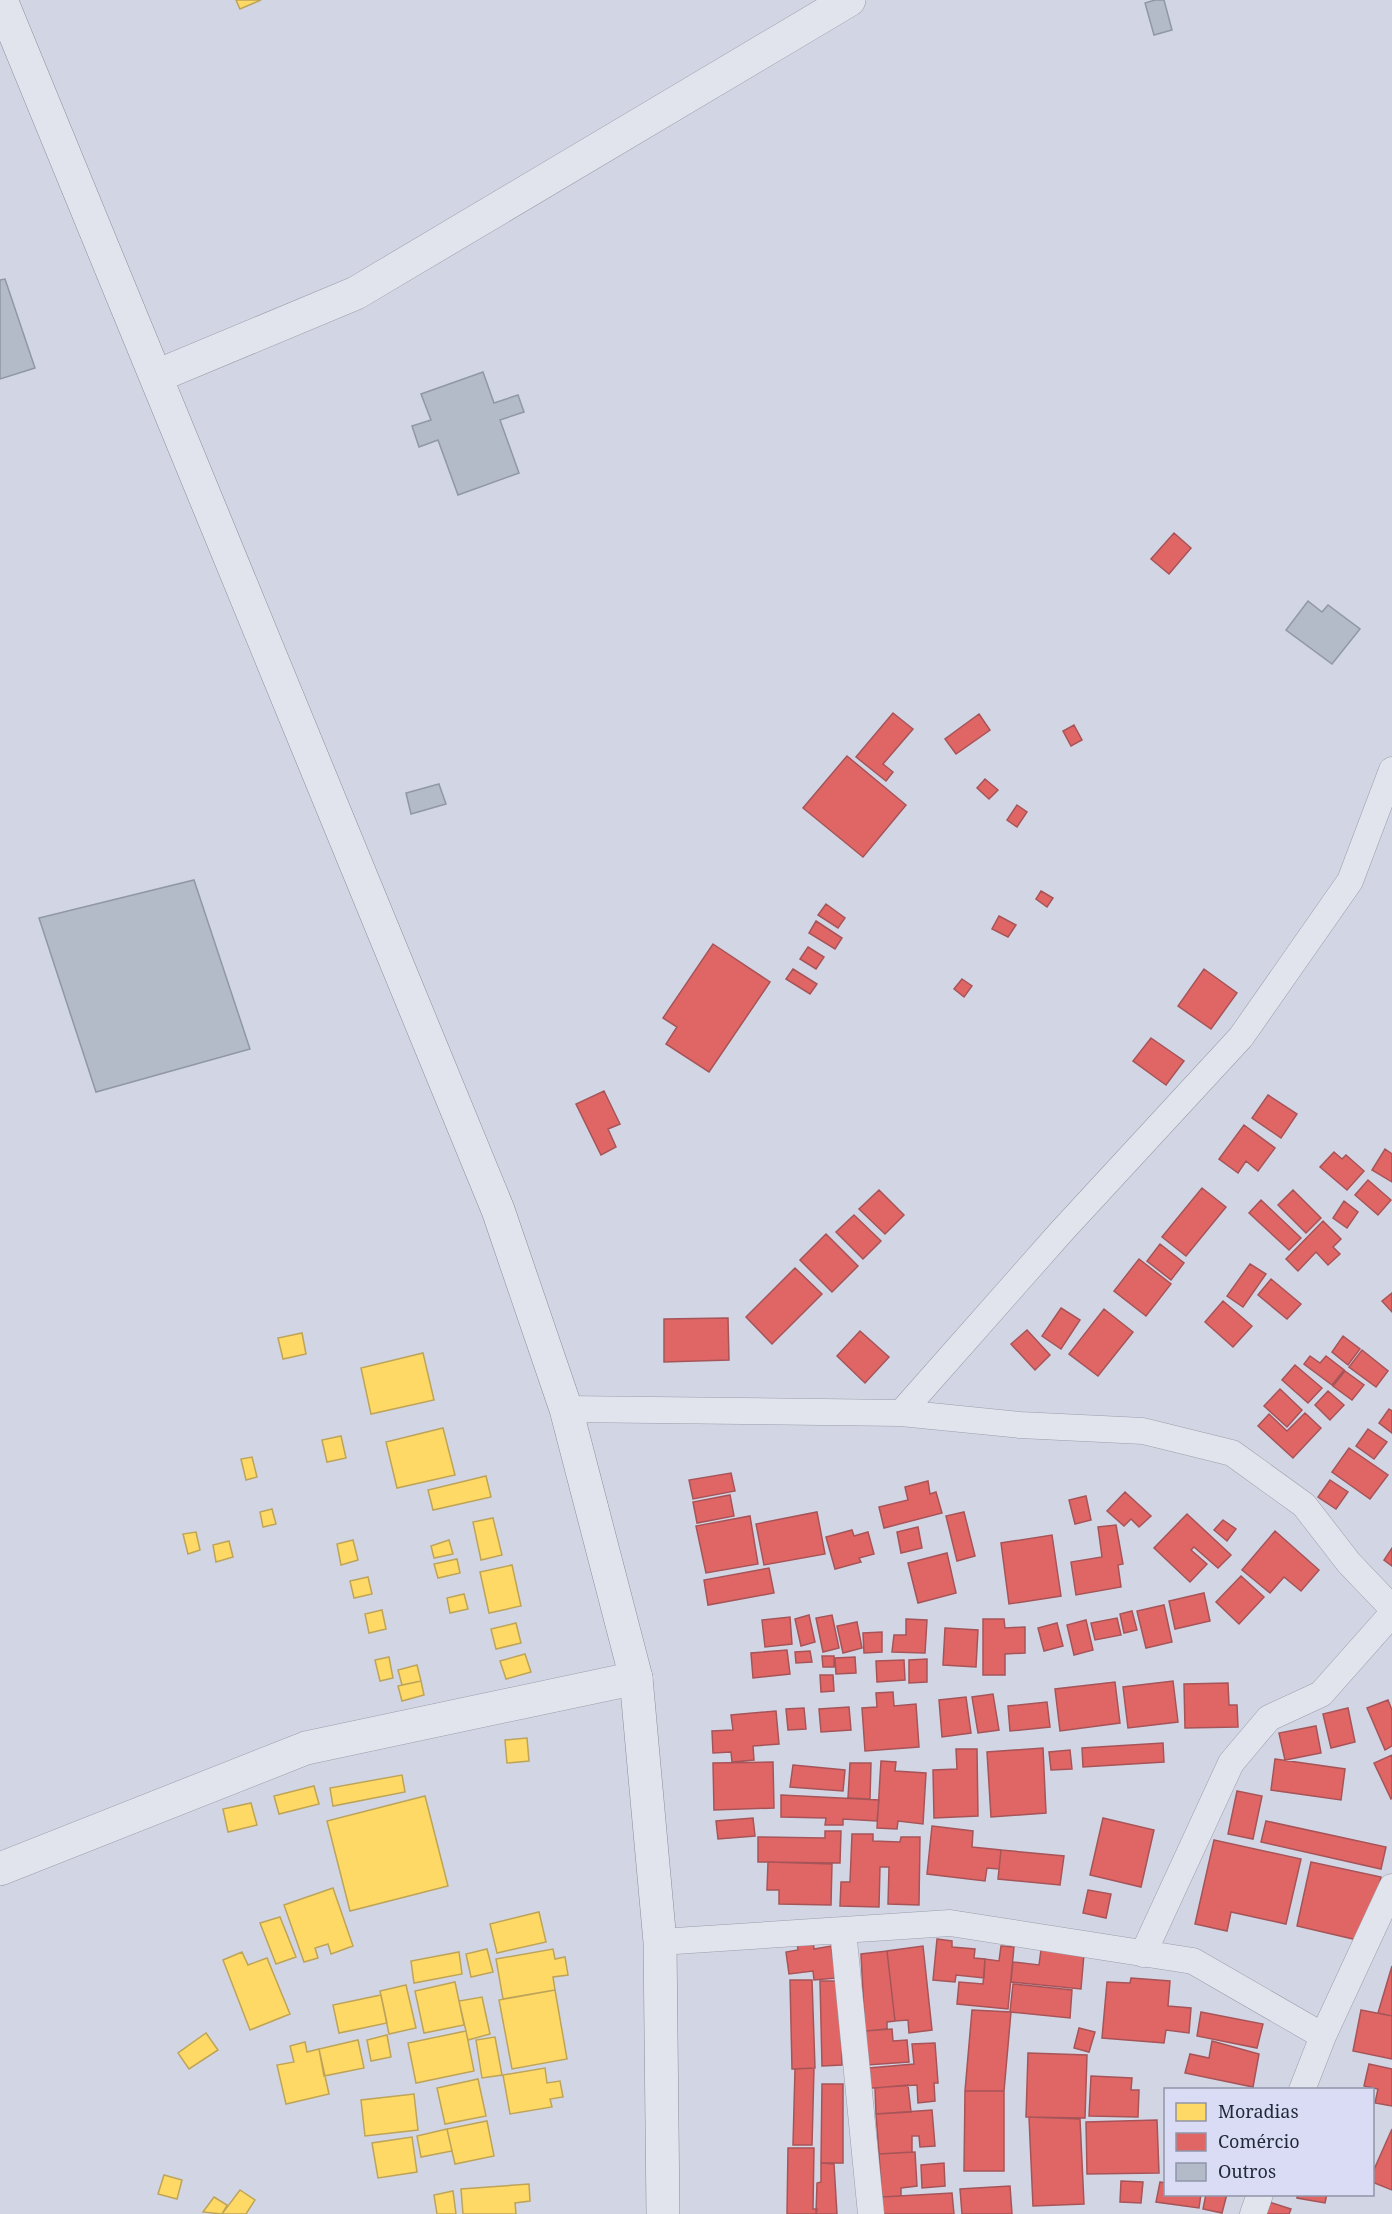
<svg xmlns="http://www.w3.org/2000/svg" width="1392" height="2214" viewBox="0 0 1392 2214" font-family="'Noto Serif',serif">
  <rect width="100%" height="100%" fill="#d2d5e4"/>
  <path fill="#ffd966" stroke="#bda458" stroke-width="1.5" d="M236,0H261L240,9Z
    M302,1333L306,1354L283,1359L278,1338Z
    M423,1353L434,1400L371,1414L361,1368Z
    M443,1428L455,1475L397,1488L386,1442Z
    M341,1436L346,1458L327,1462L322,1440Z
    M252,1457L257,1477L246,1480L241,1459Z
    M486,1476L491,1497L433,1510L428,1490Z
    M272,1509L276,1524L263,1527L260,1512Z
    M493,1518L502,1555L481,1560L473,1522Z
    M196,1532L200,1550L188,1554L183,1534Z
    M353,1540L358,1560L341,1565L337,1544Z
    M449,1540L453,1554L434,1558L431,1546Z
    M229,1541L233,1557L216,1562L213,1545Z
    M457,1559L460,1573L438,1578L434,1564Z
    M512,1565L521,1606L489,1613L480,1572Z
    M368,1577L372,1594L354,1598L350,1581Z
    M464,1594L468,1609L450,1613L447,1598Z
    M382,1610L386,1629L369,1633L365,1614Z
    M516,1623L521,1643L496,1649L491,1629Z
    M525,1654L531,1672L506,1679L500,1661Z
    M389,1657L393,1678L380,1681L375,1660Z
    M417,1665L421,1681L402,1685L398,1670Z
    M421,1681L424,1695L402,1701L398,1686Z
    M527,1738L529,1761L507,1763L505,1740Z
    M402,1775L405,1792L333,1806L330,1788Z
    M314,1786L319,1804L279,1814L274,1796Z
    M425,1796L448,1886L350,1911L327,1821Z
    M251,1803L257,1825L228,1832L223,1809Z
    M333,1888L353,1946L331,1954L328,1944L315,1948L318,1958L304,1962L284,1905Z
    M539,1912L546,1942L497,1953L490,1924Z
    M280,1917L296,1957L276,1964L260,1923Z
    M487,1949L493,1972L471,1977L466,1954Z
    M553,1949L555,1959L565,1957L568,1975L553,1977L555,1990L503,1999L496,1959Z
    M242,1952L248,1965L267,1958L290,2014L250,2030L223,1960Z
    M459,1952L462,1974L414,1983L411,1961Z
    M455,1982L464,2025L424,2033L415,1991Z
    M406,1985L416,2028L389,2034L380,1991Z
    M555,1990L567,2059L512,2069L499,2000Z
    M381,1995L387,2023L339,2033L333,2005Z
    M482,1997L490,2034L468,2040L459,2001Z
    M466,2031L474,2071L416,2083L408,2043Z
    M206,2033L218,2050L189,2069L178,2053Z
    M387,2035L391,2057L371,2061L367,2040Z
    M495,2037L502,2075L482,2078L476,2040Z
    M358,2040L364,2068L324,2076L319,2049Z
    M305,2042L307,2052L319,2049L329,2094L286,2104L277,2065L294,2062L290,2046Z
    M545,2068L547,2083L560,2081L563,2097L550,2099L552,2107L510,2114L503,2075Z
    M478,2079L486,2116L445,2124L437,2088Z
    M414,2094L418,2130L365,2136L361,2100Z
    M487,2121L494,2156L455,2164L447,2129Z
    M447,2129L452,2151L421,2157L417,2136Z
    M412,2137L417,2172L378,2178L372,2143Z
    M164,2175L182,2180L177,2199L158,2194Z
    M529,2184L530,2201L515,2203L516,2214H463L461,2189Z
    M240,2190L255,2200L246,2214H222Z
    M453,2191L456,2214H437L434,2195Z
    M214,2197L227,2205L222,2214L203,2212Z"/>
  <path fill="#e06666" stroke="#a75458" stroke-width="1.5" d="M1174,533L1191,548L1169,574L1151,559Z
    M893,713L913,729L883,764L893,772L886,781L856,757Z
    M979,714L990,730L956,754L945,739Z
    M1074,725L1082,740L1071,746L1063,731Z
    M847,756L906,805L863,857L803,808Z
    M985,779L998,790L989,799L977,788Z
    M1017,805L1027,812L1017,827L1007,820Z
    M1041,891L1053,898L1047,907L1036,899Z
    M826,904L845,918L838,928L818,915Z
    M999,916L1016,925L1008,937L992,929Z
    M816,921L842,938L835,949L809,933Z
    M713,944L770,982L709,1072L666,1044L677,1027L663,1018Z
    M808,947L824,957L816,969L800,959Z
    M793,969L817,984L810,994L786,979Z
    M1204,969L1237,993L1211,1029L1178,1006Z
    M962,979L972,986L964,997L954,989Z
    M1151,1038L1184,1061L1166,1085L1133,1061Z
    M604,1091L620,1124L608,1129L616,1147L601,1155L576,1104Z
    M1268,1095L1297,1114L1281,1138L1252,1118Z
    M1244,1125L1275,1148L1258,1171L1246,1161L1238,1173L1219,1159Z
    M1385,1149L1392,1154V1182L1372,1170Z
    M1334,1152L1342,1159L1346,1155L1364,1171L1347,1190L1320,1167Z
    M1368,1180L1391,1200L1378,1215L1355,1195Z
    M1202,1188L1226,1207L1186,1256L1162,1237Z
    M879,1190L904,1215L885,1234L859,1209Z
    M1293,1190L1321,1218L1306,1233L1278,1205Z
    M1261,1200L1301,1238L1289,1250L1249,1213Z
    M1344,1201L1358,1212L1347,1228L1333,1218Z
    M854,1215L881,1241L863,1259L836,1232Z
    M1323,1221L1341,1239L1333,1247L1340,1254L1328,1265L1316,1252L1298,1271L1286,1259Z
    M826,1234L858,1266L832,1292L800,1260Z
    M1160,1244L1184,1263L1171,1280L1147,1261Z
    M1139,1259L1171,1284L1146,1316L1114,1291Z
    M1250,1264L1266,1274L1243,1307L1227,1296Z
    M795,1268L822,1294L772,1344L746,1317Z
    M1271,1279L1301,1304L1287,1319L1258,1295Z
    M1392,1293V1312L1382,1301Z
    M1223,1301L1252,1326L1233,1347L1205,1322Z
    M1061,1308L1080,1320L1061,1349L1042,1336Z
    M1104,1309L1133,1332L1098,1376L1069,1354Z
    M728,1318L729,1360L664,1362V1319Z
    M1027,1330L1050,1355L1035,1370L1011,1344Z
    M860,1331L889,1357L865,1383L837,1356Z
    M1343,1336L1360,1349L1348,1365L1332,1352Z
    M1362,1350L1388,1371L1376,1387L1349,1367Z
    M1310,1356L1320,1363L1326,1356L1344,1370L1332,1385L1304,1364Z
    M1295,1365L1322,1388L1308,1403L1282,1380Z
    M1345,1371L1364,1385L1352,1400L1333,1386Z
    M1280,1389L1302,1410L1287,1427L1264,1406Z
    M1328,1391L1344,1405L1330,1420L1315,1405Z
    M1389,1409L1392,1411V1433L1379,1423Z
    M1305,1413L1321,1428L1293,1458L1258,1426L1269,1414L1287,1431Z
    M1368,1429L1387,1442L1374,1459L1356,1446Z
    M1349,1448L1388,1475L1370,1499L1332,1472Z
    M731,1473L735,1491L693,1499L689,1480Z
    M1330,1480L1348,1492L1336,1509L1318,1497Z
    M928,1481L930,1494L936,1492L942,1513L884,1528L879,1507L908,1500L905,1487Z
    M1125,1492L1151,1516L1139,1527L1131,1519L1124,1526L1107,1511Z
    M730,1495L734,1516L697,1523L693,1502Z
    M1086,1496L1091,1520L1075,1524L1069,1500Z
    M817,1512L825,1554L764,1565L756,1524Z
    M964,1512L975,1556L957,1561L946,1516Z
    M1187,1514L1231,1555L1218,1568L1194,1547L1191,1550L1207,1564L1190,1582L1154,1548Z
    M750,1516L758,1564L706,1573L696,1526Z
    M1223,1520L1236,1529L1227,1541L1214,1530Z
    M1116,1525L1123,1564L1118,1565L1121,1587L1076,1595L1071,1562L1102,1557L1098,1527Z
    M918,1527L922,1548L901,1553L897,1532Z
    M852,1530L854,1536L868,1532L874,1554L859,1558L861,1562L835,1569L826,1537Z
    M1275,1531L1319,1570L1301,1591L1284,1577L1270,1593L1242,1570Z
    M1052,1535L1061,1596L1009,1604L1001,1543Z
    M1392,1548V1566L1384,1560Z
    M947,1553L956,1593L918,1603L908,1563Z
    M769,1568L774,1593L708,1605L704,1580Z
    M1241,1576L1264,1597L1239,1624L1216,1602Z
    M1204,1593L1210,1621L1175,1629L1169,1601Z
    M1164,1605L1172,1642L1146,1648L1137,1611Z
    M1132,1611L1137,1630L1124,1633L1120,1614Z
    M809,1615L815,1642L801,1646L795,1619Z
    M832,1615L839,1648L823,1652L816,1618Z
    M790,1617L792,1644L765,1647L762,1620Z
    M1117,1618L1121,1635L1095,1640L1091,1623Z
    M906,1619L927,1620L925,1653L892,1652L894,1635H906Z
    M983,1619H1004L1005,1628L1025,1627V1653L1005,1654V1675H983Z
    M1086,1620L1093,1650L1074,1655L1067,1625Z
    M857,1622L862,1648L843,1653L837,1626Z
    M1057,1623L1063,1646L1044,1651L1038,1628Z
    M945,1628L978,1630L976,1667L943,1665Z
    M882,1632V1652L864,1653L863,1633Z
    M787,1650L790,1674L753,1678L751,1653Z
    M810,1651L812,1662L796,1663L795,1652Z
    M822,1656H834V1667H823Z
    M855,1657L856,1673L836,1674L835,1658Z
    M927,1659V1682L909,1683V1660Z
    M904,1660L905,1680L877,1682L876,1661Z
    M820,1675H833L834,1691L821,1692Z
    M1173,1681L1178,1722L1128,1728L1123,1687Z
    M1115,1682L1120,1723L1060,1731L1055,1689Z
    M1228,1683L1229,1705H1237L1238,1727L1185,1728L1184,1684Z
    M893,1692L894,1706L916,1704L919,1747L865,1751L862,1708L877,1707L876,1693Z
    M993,1694L999,1730L978,1733L972,1697Z
    M966,1697L971,1733L942,1737L939,1700Z
    M1388,1700L1392,1710V1746L1385,1750L1367,1708Z
    M1047,1702L1050,1727L1010,1731L1008,1706Z
    M849,1707L851,1730L821,1732L819,1709Z
    M804,1708L806,1729L788,1730L786,1709Z
    M1348,1708L1355,1742L1331,1748L1323,1714Z
    M776,1711L779,1744L753,1746L754,1760L732,1762L731,1752L713,1753L712,1731L733,1730L731,1715Z
    M1316,1726L1321,1753L1285,1760L1279,1733Z
    M1163,1743L1164,1762L1083,1767L1082,1748Z
    M1043,1748L1046,1813L991,1817L987,1752Z
    M956,1749H977L978,1816L934,1818L933,1770L957,1769Z
    M1070,1750L1072,1769L1051,1770L1049,1752Z
    M1392,1755V1798L1391,1799L1374,1763Z
    M1275,1759L1345,1769L1341,1800L1271,1790Z
    M881,1761L896,1762L895,1771L926,1773L923,1824L898,1821L897,1829L877,1828Z
    M773,1762L774,1808L714,1810L713,1763Z
    M850,1763H871L870,1799L848,1798Z
    M793,1765L845,1770L843,1791L790,1787Z
    M1237,1791L1262,1796L1253,1839L1228,1834Z
    M781,1795L879,1800L877,1821L843,1819V1825H825L826,1818L781,1817Z
    M753,1818L755,1836L718,1839L716,1821Z
    M1103,1818L1154,1830L1141,1887L1090,1875Z
    M1266,1821L1386,1847L1381,1869L1261,1842Z
    M932,1826L973,1831L972,1847L1001,1850L999,1869L987,1868L985,1881L927,1874Z
    M825,1831H841L840,1863L758,1862V1837L825,1838Z
    M852,1834H873V1841L900,1842L901,1837H920L919,1905L888,1904L889,1867H880L879,1907L840,1906L841,1882H850Z
    M1214,1840L1301,1859L1286,1924L1231,1912L1227,1931L1195,1924Z
    M1001,1850L1064,1856L1060,1885L998,1879Z
    M768,1862L832,1864L831,1905L779,1904V1890H767Z
    M1311,1862L1381,1877L1366,1942L1297,1926Z
    M1088,1890L1111,1894L1106,1918L1083,1913Z
    M937,1939L952,1941V1947L975,1949L974,1958L985,1959L984,1978L956,1975L955,1982L933,1980Z
    M813,1940L814,1949L831,1946L836,1978L814,1980L813,1971L789,1974L786,1952L798,1950L797,1942Z
    M923,1946L932,2030L909,2033L908,2020L895,2021L887,1951Z
    M1001,1946L1014,1947L1008,2009L957,2004L959,1982L983,1984L985,1959L999,1961Z
    M1041,1950L1084,1954L1081,1989L1011,1982L1013,1962L1039,1965Z
    M887,1951L895,2021L887,2022V2029L865,2031L861,1954Z
    M1392,1966V2016L1378,2013Z
    M1131,1978L1170,1981L1168,2006L1191,2008L1189,2033L1166,2030L1164,2043L1102,2038L1107,1982L1130,1983Z
    M790,1980H812L815,2068L792,2069Z
    M820,1981H840L842,2065L822,2066Z
    M1013,1984L1072,1990L1070,2018L1010,2012Z
    M972,2010L1011,2012L1004,2091H965Z
    M1361,2010L1392,2016V2059L1353,2051Z
    M1201,2012L1263,2024L1257,2048L1197,2036Z
    M1079,2028L1095,2032L1089,2052L1074,2048Z
    M892,2029L893,2041L907,2040L909,2062L867,2065L865,2031Z
    M1212,2041L1259,2054L1253,2087L1185,2073L1190,2054L1209,2058Z
    M935,2043L938,2083H934L935,2101L918,2103L917,2085L870,2088L869,2068L914,2064L912,2044Z
    M1028,2053L1087,2055L1085,2118L1026,2117Z
    M1369,2064L1392,2069V2106L1375,2103L1378,2089L1364,2086Z
    M814,2068L812,2145H793L795,2069Z
    M1091,2076L1132,2078L1131,2090H1139L1138,2117L1089,2116Z
    M822,2084H843V2163H821Z
    M908,2085L911,2112L876,2114L875,2088Z
    M965,2091H1004V2171H964Z
    M932,2110L935,2146L920,2147L919,2136H912V2152L879,2154L876,2114Z
    M1029,2117L1080,2119L1084,2204L1033,2206Z
    M1157,2120L1159,2173L1087,2174L1086,2122Z
    M1392,2129V2190L1372,2182V2174Z
    M788,2148H814L813,2209H817L816,2214H787Z
    M915,2152L917,2186L901,2188V2196L882,2197L879,2154Z
    M821,2163L834,2164L837,2214H816L817,2183L821,2182Z
    M944,2163L945,2186L922,2188L921,2165Z
    M1121,2181L1143,2182L1141,2203L1120,2202Z
    M1160,2182L1166,2183V2194H1201L1199,2208L1156,2202Z
    M1010,2186L1012,2214H962L960,2189Z
    M952,2193L954,2214H882V2197Z
    M1206,2194H1227L1222,2213L1203,2209Z
    M1297,2194H1327L1325,2203L1297,2198Z
    M1269,2202L1291,2209L1289,2214H1266Z"/>
  <path fill="#b3bac8" stroke="#9097a5" stroke-width="1.5" d="M1155,0H1164L1172,30L1154,35L1145,3Z
    M5,279L35,368L0,379V280Z
    M483,372L494,403L518,395L524,412L500,420L519,473L458,495L438,440L419,447L412,426L431,420L421,394Z
    M1308,601L1322,612L1328,605L1360,629L1332,664L1286,630Z
    M439,784L446,804L411,814L406,793Z
    M194,880L250,1049L96,1092L39,918Z"/>
  <g fill="none" stroke-linecap="round" stroke-linejoin="round">
    <g stroke="#9a9eaa" stroke-width="27">
      <path id="lane" d="M566,1409L901,1413L1020,1425L1143,1431L1232,1453L1304,1505L1349,1563L1392,1608
        M901,1413L1061,1232L1241,1037L1350,881L1392,770
        M843,1930L871,2214
        M660,1942L950,1923L1193,1961L1323,2036
        M1143,1954L1231,1763L1269,1718L1321,1694L1392,1614
        M1302,2090L1323,2036L1392,1887
        M1253,2214L1260,2194"/>
    </g>
    <g stroke="#9a9eaa" stroke-width="34">
      <path id="street" d="M157,376L356,293L849,0
        M0,1869L306,1748L636,1678"/>
    </g>
    <g stroke="#8a8e9a" stroke-width="34">
      <path id="secondary" d="M1,0L498,1210L566,1409L636,1678L660,1942L663,2214"/>
    </g>
    <use href="#lane" stroke="#e2e4ed" stroke-width="26"/>
    <use href="#street" stroke="#e2e4ed" stroke-width="33"/>
    <use href="#secondary" stroke="#e2e4ed" stroke-width="33"/>
  </g>
  <rect x="1164" y="2088" width="210" height="108" fill="#d9dcf4" stroke="#9095a9" stroke-width="1.5"/>
  <rect x="1176" y="2103" width="30" height="18" fill="#ffd966" stroke="#9095a9" stroke-width="1.5"/>
  <text x="1218" y="2118" font-size="18" fill="#222a39">Moradias</text>
  <rect x="1176" y="2133" width="30" height="18" fill="#e06666" stroke="#9095a9" stroke-width="1.5"/>
  <text x="1218" y="2148" font-size="18" fill="#222a39">Comércio</text>
  <rect x="1176" y="2163" width="30" height="18" fill="#b3bac8" stroke="#9095a9" stroke-width="1.5"/>
  <text x="1218" y="2178" font-size="18" fill="#222a39">Outros</text>
</svg>
